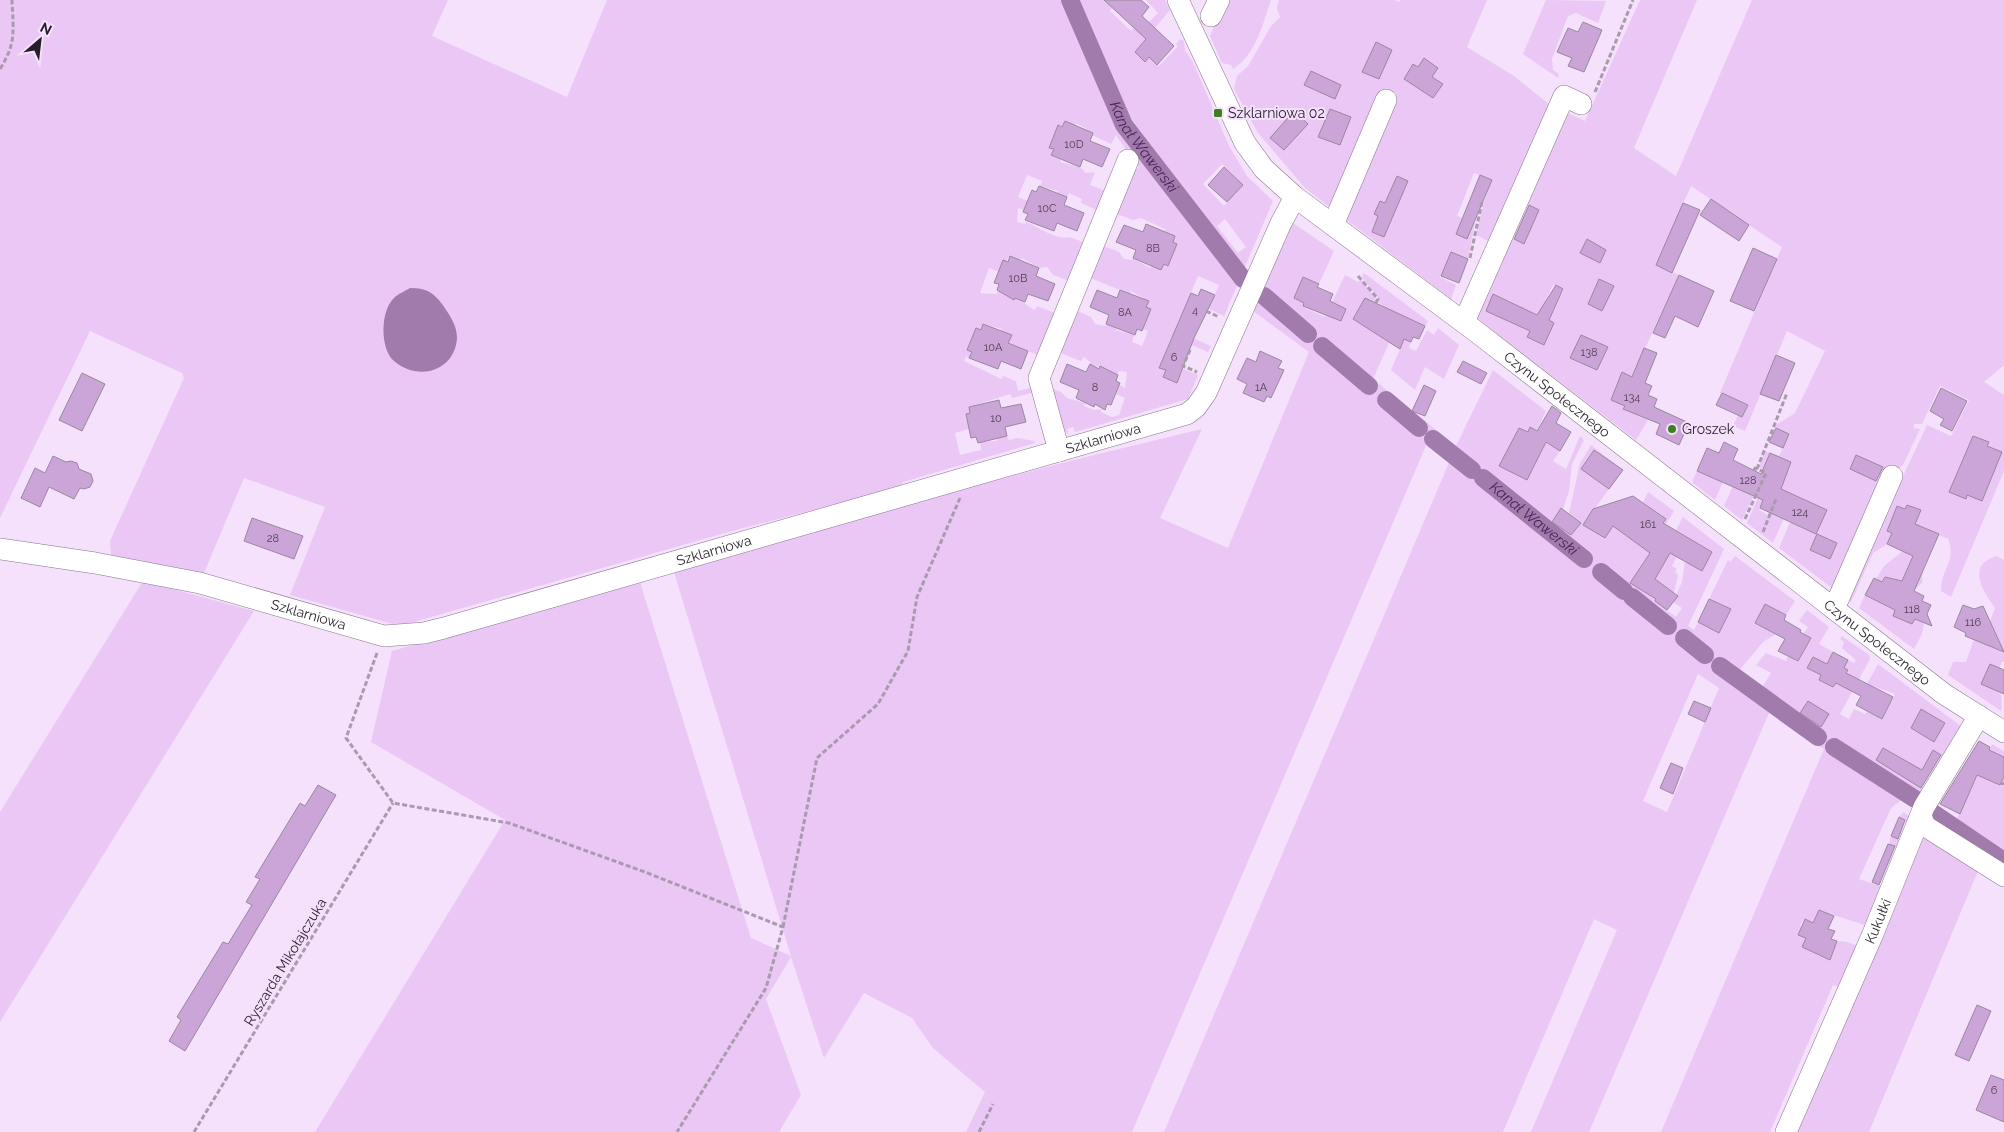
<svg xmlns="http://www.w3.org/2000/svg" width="2004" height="1132" viewBox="0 0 2004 1132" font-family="Raleway,sans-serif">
  <rect width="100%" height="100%" fill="#f5e1fb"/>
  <path fill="#ebc7f6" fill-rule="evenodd" d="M0,0H448L432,36L567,97L607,0H1104L1112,8L1110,11L1131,31L1139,23L1144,27L1158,13L1146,0H1165L1170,10L1139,47L1144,52L1140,57L1145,61L1149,57L1159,66L1178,46L1176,44L1180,39L1184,41L1185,51L1193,62L1229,146L1247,176L1273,201L1224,316L1209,309L1219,285L1198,276L1175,330L1211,346L1208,352L1172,337L1159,367L1166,370L1177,383L1183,369L1198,375L1188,399L1075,432L1073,427L1067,429L1069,434L1059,427L1050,388L1061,392L1067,398L1085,403L1084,406L1094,410L1101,409V412L1112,417L1119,415L1125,398L1116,394L1120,385L1125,388L1127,372L1119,371L1117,375L1108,371L1109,369L1091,365V363L1084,357L1081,361L1058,352L1075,310L1091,317L1095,324L1106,326V324L1116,328V330L1134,335L1132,342L1142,346L1148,331L1143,329L1151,309L1146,307L1148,301L1131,291L1130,294L1088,277L1101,245L1119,252L1124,259L1132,260L1133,258L1150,268L1151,266L1161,270L1164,264L1168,266L1177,244L1173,242L1175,236L1165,232V229L1141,218L1133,220L1114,213L1131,171L1139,168L1116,135L1111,144L1092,135L1093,133L1076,123L1075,125L1058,126L1049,147L1054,149L1051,155L1061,160L1060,162L1080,167L1086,173L1095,172L1090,185L1106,191L1099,211L1081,203L1082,199L1069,193L1067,197L1058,193V191L1040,186L1042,181L1027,175L1018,197L1028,201L1024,210L1018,208L1017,222L1025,224L1026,222C1034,225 1058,241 1069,237L1086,243L1070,281L1053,275L1047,267L1039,268L1022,258L1020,260L1010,256L999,272L989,268L980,293L996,294L998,291L1014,300L1015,298C1024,301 1026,306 1035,310L1037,306L1057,314L1040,356L1008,343L1011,335L1002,331V329L983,324L981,330L976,328L967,350L972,352L969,358L966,356L964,361L1001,379L1003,376L1016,381L1018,391L1034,387L1035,392L1012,398L1010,394L969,407L970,413L966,415L969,429L955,433L960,455L981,450L980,442L997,441V438L1007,436L1009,440L1017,438L1034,441L1035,443L903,482L901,487L732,531L400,626L290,595L325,507L244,478L204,573L111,555L110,541L184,378L182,373L90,331L0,518ZM1222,164L1242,185L1224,206L1203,184ZM1225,219L1246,247L1238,253L1217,226Z
    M1225,0H1271C1263,23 1256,55 1233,69L1231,65L1222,63L1210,36Z
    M1279,0H1395L1399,2L1400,0H1487L1467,47L1514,76L1550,105L1492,243L1476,235L1484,202L1492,180L1474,173L1457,216L1475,223L1468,259L1451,252L1440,277L1456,285L1451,299L1306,189L1258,133L1234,89L1237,76L1248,66L1271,26L1280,17L1277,8Z
    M1546,0L1606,1L1598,23L1576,13L1568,16L1552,59L1553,70L1559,74L1558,78L1523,54Z
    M1640,0H1697L1634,148L1676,176L1752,0H2004V365L1984,382L2004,395V471L1951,597L1941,591C1941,568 1957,561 1948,539L1925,529L1922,583L1913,591L1905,588L1893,616L1912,624L1915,619L1924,623L1922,634L1914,649L1859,608L1865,595L1885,605L1898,580L1885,577L1882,582L1876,579L1884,566L1903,551L1920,510L1907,505L1905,509L1897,506L1887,531L1892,533L1887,544L1873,553L1851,602L1846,598L1927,425L1951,436L1969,400L1940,386L1922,424H1914V428L1920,429L1903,465L1890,475L1836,591L1779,548L1790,522L1804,528L1814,504L1794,495L1773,543L1747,523L1769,472L1759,467L1765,451L1779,456L1789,434L1775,428L1776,425L1795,413L1825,351L1787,331L1745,431L1733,426L1738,415L1742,417L1747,405L1720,393L1782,247L1691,186L1656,265L1679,275L1637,366L1650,371L1645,383L1622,373L1611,399L1625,406L1624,409L1648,420L1636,440L1476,318L1511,238L1524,243L1539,210L1526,204L1565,112L1585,121ZM1553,285L1564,290L1549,320L1554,323L1544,345L1528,337ZM1783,459L1791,462L1768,515L1759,510Z
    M1293,223L1334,251L1319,284L1303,277L1294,298L1304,303L1303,307L1325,317L1345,275L1358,282L1361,280L1376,298L1373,303L1365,299L1353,319L1371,330L1385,307L1378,302L1379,299L1362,277L1364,273L1428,321L1425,326L1402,317L1397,330L1405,333L1403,339L1411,342L1409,348L1416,351L1427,330L1434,335L1438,328L1459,345L1444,379L1425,367L1415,390L1391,370L1400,349L1389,343L1373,379L1456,446L1493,370L1546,411L1527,450L1538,456L1546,443L1560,451L1553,461L1566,469L1580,436L1584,440L1572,464L1569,491L1563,509L1561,508L1552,522L1571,535L1581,523L1569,513L1580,463L1591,445L1623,470L1594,450L1581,469L1609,489L1583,525L1605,538L1616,521L1620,530L1645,549L1665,519L1643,502L1648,492L1674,511L1649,552L1659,559L1664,550L1677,556L1672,566L1677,569L1675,572L1678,575L1674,593L1665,587L1655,601L1676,617L1682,608L1673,602L1682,582L1685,561L1702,570L1712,552L1676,530L1683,517L1724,549L1688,626L1694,630L1698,622L1719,632L1731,609L1709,599L1728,560L1730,562L1735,556L1795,601L1786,615L1765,604L1755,623L1776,634L1763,642L1739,671L1761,689L1771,673L1756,665L1766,653L1786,661L1788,656L1798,661L1811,638L1803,634L1808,627L1799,621L1807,610L1829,627L1819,644L1833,652L1825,667L1821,665L1817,672L1821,675L1819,680L1833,687L1836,683L1840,685L1848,671L1844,668L1848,660L1854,663L1856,660L1842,648L1844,642L1840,639L1842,636L1869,655L1870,659L1840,714L1849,719L1854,709L1865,714L1867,711L1882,719L1895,694L1867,684L1878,664L1962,727L1944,758L1936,752L1922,770L1902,759L1894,771L1925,790L1915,806L1901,800L1891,808L1859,879L1886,888L1900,849L1889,844L1891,836L1903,841L1911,823L1899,817L1903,812L1911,817L1914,826L1882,899L1875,900L1869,916L1874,919L1870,927L1819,910L1813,923L1804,919L1800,925L1801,928L1798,935L1806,938L1802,947L1829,960L1837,941L1847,942L1862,947L1844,988L1833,985L1770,1132H1661L1824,749L1769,713L1589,1132H1531L1617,930L1594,919L1503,1132H1164L1451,458L1428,441L1132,1132H966L985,1092L933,1048L912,1018L864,993L824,1058L791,957L766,999L801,1095L779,1132H315L505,820L371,742L392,651L639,579L751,938L791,956L673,569C849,518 1024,471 1202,429L1160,518L1228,548L1309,352L1253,311ZM1650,569L1658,574L1654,580L1661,584L1653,597L1630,583L1639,570L1647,575ZM1698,674L1719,688L1667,812L1643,801Z
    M1733,459L1715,500L1692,482L1697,471L1718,480Z
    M1733,486L1754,495L1742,520L1724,506Z
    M1996,556L2004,560V662H2002C1994,676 2004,695 2001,711L1948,675L1953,662H1966L1974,639H1983L1995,608C1983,591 1966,566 1996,556Z
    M143,581L254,611L0,1022V812Z
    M1992,744L2004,751V871L1927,817L1935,804L1957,819Z
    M1925,830L1980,866L1869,1132H1794Z"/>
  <path fill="#a07bac" d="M410,288C426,288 433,292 442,304C449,314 457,325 457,338C455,371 418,382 394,361C380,349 380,311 394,298C398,294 405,291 410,288Z"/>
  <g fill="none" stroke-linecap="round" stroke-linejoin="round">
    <g stroke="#a07bac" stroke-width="18">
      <path id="s1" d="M1070,0L1124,125L1243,279"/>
      <path d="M1264,296L1308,334"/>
      <path d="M1322,346L1369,386"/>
      <path d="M1386,400L1419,428"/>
      <path d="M1433,439L1472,470"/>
      <path id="s2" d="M1483,478L1584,559"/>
      <path d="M1601,572L1624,591"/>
      <path d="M1632,597L1668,626"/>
      <path d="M1684,638L1705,655"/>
      <path d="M1720,666L1818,737"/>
      <path d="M1834,747L1915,799"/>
      <path d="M1930,811L2004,861"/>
    </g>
  </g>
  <path fill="#cba5d7" stroke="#99879e" d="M1104,0H1141L1149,7L1142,16L1174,46L1157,65L1149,57L1145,62L1135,52L1146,39Z
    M1583,22L1602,30L1584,72L1568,66L1572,58L1557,52L1568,28L1578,32Z
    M1376,42L1392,50L1379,79L1362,72Z
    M1424,58L1438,68L1432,77L1443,84L1433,98L1404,79L1413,64L1418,67Z
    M1311,71L1341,85L1335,99L1304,85Z
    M1330,109L1351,117L1340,145L1318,137Z
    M1294,111L1308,124L1284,150L1270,138Z
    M1065,121L1093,133L1090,141L1110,149L1102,167L1083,159L1080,167L1051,155L1054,149L1049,148L1058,125L1062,127Z
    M1224,167L1243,185L1227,202L1208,185Z
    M1480,175L1492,180L1467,239L1456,234Z
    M1397,176L1408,181L1384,237L1372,232L1378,216L1374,214L1380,201L1385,203Z
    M1039,186L1067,197L1064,205L1084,213L1077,231L1057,223L1054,231L1025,220L1028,214L1023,212L1032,190L1036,192Z
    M1711,199L1749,225L1739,241L1700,215Z
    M1683,203L1700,210L1672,273L1656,265Z
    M1529,205L1539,210L1524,244L1514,239Z
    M1146,224L1175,236L1173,242L1177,244L1168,266L1164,264L1161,270L1133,258L1136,250L1116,242L1124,225L1143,232Z
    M1587,239L1606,250L1600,263L1580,253Z
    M1753,248L1777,259L1754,311L1730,301Z
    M1451,252L1468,259L1459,283L1441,276Z
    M1010,256L1039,268L1036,276L1055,284L1048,301L1028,294L1025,302L1015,298L1014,300L997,290L999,284L994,283L1003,260L1008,262Z
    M1679,275L1714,291L1698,327L1675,316L1665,338L1653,333Z
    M1303,277L1319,284L1317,287L1333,294L1330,301L1346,309L1341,321L1303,306L1304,303L1294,298Z
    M1599,279L1614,286L1602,311L1588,304Z
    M1556,285L1563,289L1549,320L1554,323L1544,345L1527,337L1530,331L1486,311L1493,294L1537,315Z
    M1201,289L1215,295L1194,338L1177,383L1163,377L1166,370L1159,368L1191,293L1198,296Z
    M1097,290L1117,298L1120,290L1149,301L1146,307L1151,309L1142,331L1137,329L1135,335L1106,324L1109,315L1090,307Z
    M1365,298L1425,326L1419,339L1413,337L1411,342L1404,339L1400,349L1353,319Z
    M983,324L1012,335L1008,343L1028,351L1021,369L1001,361L998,369L969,358L972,352L967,350L976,328L981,330Z
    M1581,335L1608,347L1597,370L1570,358Z
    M1644,348L1657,353L1645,383L1652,386L1648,395L1657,399L1654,407L1689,423L1679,445L1656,434L1660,424L1623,409L1625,406L1611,400L1622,372L1632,377Z
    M1260,351L1282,361L1278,368L1284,370L1271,398L1267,396L1264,402L1243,393L1247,384L1237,379L1247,358L1256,362Z
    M1776,355L1795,363L1779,401L1760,394Z
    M1463,361L1487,373L1481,384L1457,372Z
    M1067,364L1086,372L1090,364L1099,369L1100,366L1118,375L1116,381L1120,383L1111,405L1107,404L1105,410L1095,404L1094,407L1076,398L1079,390L1060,382Z
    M82,373L105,384L82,431L59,420Z
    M1424,385L1436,391L1425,416L1412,411Z
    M1941,388L1967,401L1952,431L1940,425L1944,419L1930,411Z
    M1722,393L1748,405L1742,417L1716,405Z
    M999,400L1001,408L1021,404L1026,422L1005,427L1007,436L978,443L976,437L971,438L969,429L966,414L970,413L969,407Z
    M1552,406L1561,413L1556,423L1571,432L1560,451L1546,442L1527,480L1499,466L1519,428L1528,432L1530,427L1537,431Z
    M1776,428L1789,434L1783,448L1769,442Z
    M1973,436L1989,442L1987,446L2002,452L1982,501L1967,495L1966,499L1949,492Z
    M1724,442L1738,449L1733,460L1761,474L1770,453L1791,462L1781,489L1827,510L1816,534L1760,508L1763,500L1697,471L1707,448L1719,453Z
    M1594,450L1623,470L1609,489L1581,469Z
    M1856,455L1883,467L1876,481L1850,469Z
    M53,456L66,462L71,461L77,463L79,469L91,474L93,481L90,487L84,489L80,488L74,499L49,487L40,507L21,498L35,468L45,473Z
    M1633,496L1666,519L1663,523L1712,552L1702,571L1670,553L1655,579L1678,596L1667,610L1655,601L1656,599L1630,583L1650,553L1613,526L1605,538L1583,525L1593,509Z
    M1907,505L1921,510L1915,524L1939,534L1914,591L1924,596L1922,601L1931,605L1927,614L1932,626L1915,619L1912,624L1893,616L1895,610L1865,595L1874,578L1882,582L1885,577L1902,581L1913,556L1887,544L1892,533L1887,531L1897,506L1905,509Z
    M1561,508L1581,523L1571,535L1552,522Z
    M252,518L303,536L294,559L244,541Z
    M1817,534L1837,543L1830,559L1810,550Z
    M1709,599L1731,609L1719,633L1698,622Z
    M1765,604L1786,615L1784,620L1801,630L1800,632L1811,638L1798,661L1778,651L1785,639L1755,623Z
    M1963,605L1974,609L1983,606L2004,652L1965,636L1966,633L1954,627Z
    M1833,652L1848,660L1844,668L1848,670L1846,673L1893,697L1882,719L1856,705L1861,696L1836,683L1833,687L1819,680L1821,675L1807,668L1813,657L1827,664Z
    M1990,664L2004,670V694L1981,684Z
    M1694,701L1711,708L1705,722L1688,714Z
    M1808,701L1829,714L1821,727L1800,713Z
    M1921,709L1945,723L1934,742L1911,728Z
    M1979,741L1990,747L1989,750L2004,757V777L2000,785L1977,775L1960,814L1940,804Z
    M1883,748L1922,770L1933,750L1941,755L1921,788L1876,760Z
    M1671,763L1683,768L1673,794L1660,788Z
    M318,785L336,795L185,1051L169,1041L181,1020L177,1017L223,942L228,944L252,905L246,902L260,879L255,877L300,803L305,806Z
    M1899,817L1905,820L1898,839L1891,836Z
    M1888,844L1895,846L1879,885L1872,882Z
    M1819,910L1834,916L1828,929L1835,931L1831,939L1837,941L1830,960L1802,947L1806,938L1798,935L1805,919L1813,923Z
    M1977,1005L1991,1011L1969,1061L1955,1055Z
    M1991,1075L2004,1080V1122L1976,1110Z"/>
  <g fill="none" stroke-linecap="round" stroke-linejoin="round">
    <g stroke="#87758c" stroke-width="22">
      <g id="minor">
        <path id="s3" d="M1178,0L1245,143L1264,169L1295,197L1474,330L1944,694L2004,732"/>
        <path d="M1211,16L1219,0"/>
        <path d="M1333,225L1386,100"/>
        <path d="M1464,322L1564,96L1581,104"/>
        <path d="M1059,451L1039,378L1128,160"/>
        <path id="s4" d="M0,549L95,563L200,583L384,636L424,633L444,628L1187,414L1196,407L1206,393L1281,223L1295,197"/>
        <path d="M1834,609L1892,476"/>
        <path d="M1921,816L1925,826L2004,876"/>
        <path id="s5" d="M1786,1132L1872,936L1924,807L1979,716"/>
      </g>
    </g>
    <path stroke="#a99aad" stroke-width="3" stroke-dasharray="5 2.5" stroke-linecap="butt" d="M0,69C17,42 13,30 12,0
      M1595,92L1633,0
      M1470,258L1482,202
      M1358,276L1378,299L1375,304
      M1206,311L1219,317
      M1190,350L1183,366L1197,372
      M1757,469L1787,393
      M1745,519L1766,473L1755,468L1754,471
      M1763,532L1776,499
      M377,653L346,738L393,803L509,823L645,872L783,927L766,988L677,1132
      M2001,783L2004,784
      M783,927L817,758L878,704L908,651L917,597L960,498
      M194,1132L393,803
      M979,1132L993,1104"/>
    <use href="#minor" stroke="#fff" stroke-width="21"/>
  </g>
  <g fill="#3d8022" stroke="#f5e1fb" stroke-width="2">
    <rect x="1213" y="108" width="10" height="10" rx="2.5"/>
    <circle cx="1672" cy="429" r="5"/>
  </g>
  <g text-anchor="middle" stroke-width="4" stroke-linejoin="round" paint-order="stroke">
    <g font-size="11" fill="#4f4054">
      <text x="1074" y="148">10D</text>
      <text x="1047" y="212">10C</text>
      <text x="1153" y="252">8B</text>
      <text x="1018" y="282">10B</text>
      <text x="1195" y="314">4</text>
      <text x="1125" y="316">8A</text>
      <text x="993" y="351">10A</text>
      <text x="1589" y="356">138</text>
      <text x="1174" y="361">6</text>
      <text x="1095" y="391">8</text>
      <text x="1261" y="391">1A</text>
      <text x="1632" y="401">134</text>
      <text x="996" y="422">10</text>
      <text x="1748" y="484">128</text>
      <text x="1800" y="516">124</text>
      <text x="1648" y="528">161</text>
      <text x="273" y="542">28</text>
      <text x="1912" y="613">118</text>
      <text x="1973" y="626">116</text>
      <text x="1994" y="1094">6</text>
    </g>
    <g font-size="14" fill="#261f28" stroke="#f5e1fb" text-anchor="start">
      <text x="1228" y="118">Szklarniowa 02</text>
      <text x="1682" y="434">Groszek</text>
    </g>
    <g font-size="14" fill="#261f28" stroke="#f5e1fb">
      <text dy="5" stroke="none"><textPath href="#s3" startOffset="560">Czynu Społecznego</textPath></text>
      <text dy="5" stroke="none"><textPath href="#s4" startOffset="1141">Szklarniowa</textPath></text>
      <text dy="5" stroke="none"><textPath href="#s4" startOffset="736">Szklarniowa</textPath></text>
      <text dy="5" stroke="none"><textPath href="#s4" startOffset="316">Szklarniowa</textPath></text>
      <text dy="5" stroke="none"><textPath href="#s3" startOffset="965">Czynu Społecznego</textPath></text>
      <text dy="5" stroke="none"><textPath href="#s5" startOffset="230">Kukułki</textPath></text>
      <text transform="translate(285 962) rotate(-59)" y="5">Ryszarda Mikołajczuka</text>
    </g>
    <g font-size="15" font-style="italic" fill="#4d1e5a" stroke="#f5e1fb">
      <text dy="5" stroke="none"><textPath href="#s1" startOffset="165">Kanał Wawerski</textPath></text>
      <text dy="5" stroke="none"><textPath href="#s2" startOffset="65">Kanał Wawerski</textPath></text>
    </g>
  </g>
  <g transform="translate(40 40) rotate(28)" stroke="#f5e1fb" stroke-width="4" paint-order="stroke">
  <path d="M0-4L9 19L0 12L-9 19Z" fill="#261f28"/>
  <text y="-8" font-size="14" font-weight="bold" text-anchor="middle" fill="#261f28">N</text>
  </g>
</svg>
